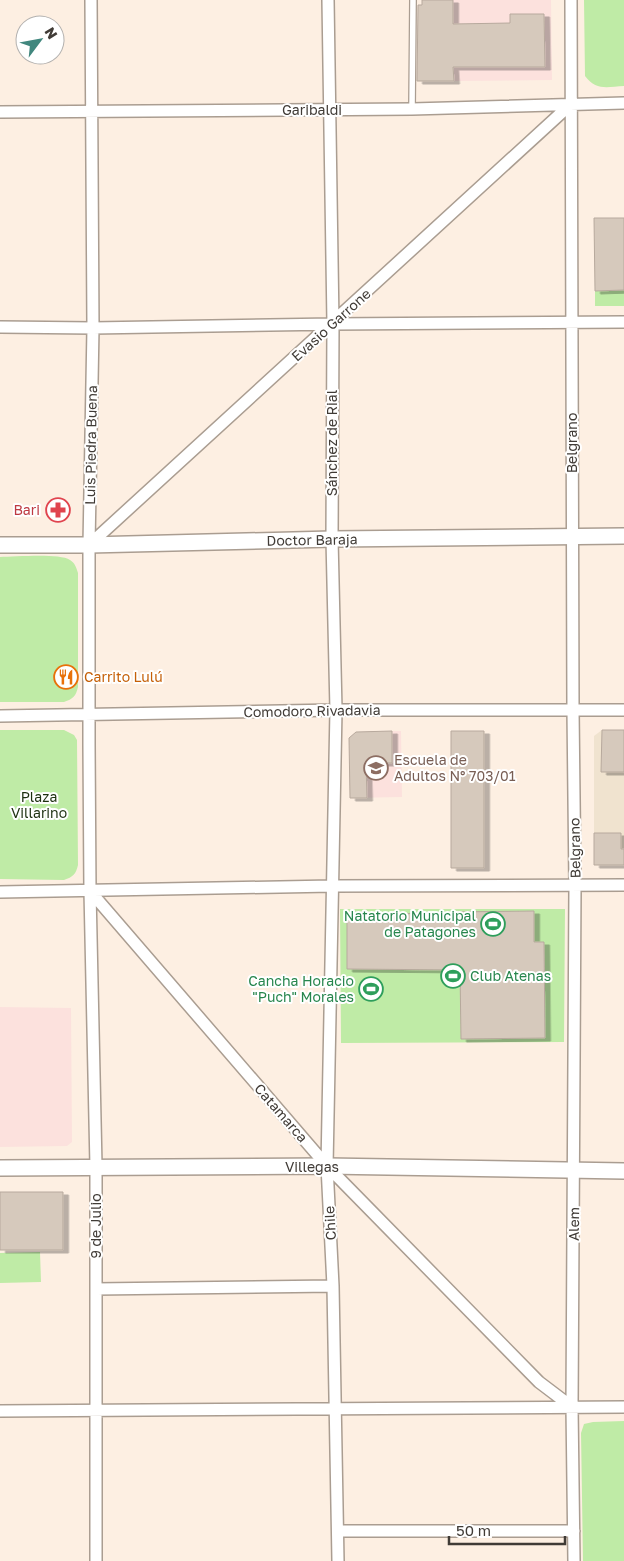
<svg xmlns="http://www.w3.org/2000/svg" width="624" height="1561" viewBox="0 0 624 1561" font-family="'Golos Text',sans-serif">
  <defs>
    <filter id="shadow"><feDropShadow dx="5.5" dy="3" stdDeviation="0" flood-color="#0004"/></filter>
  </defs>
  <rect width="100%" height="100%" fill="#fdefe2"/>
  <path fill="#f0e3cf" d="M602,730H624V865H594V736Z"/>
  <path fill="#fce1dd" d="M453,0H551L552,80L454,81Z
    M401,731L402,797L350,798L349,738L356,732Z
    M0,1007L71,1008L72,1142L67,1146L0,1147Z"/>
  <path fill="#bfeba6" d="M584,0H624V86C607,87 596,91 585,76Z
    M624,290V306H595V291Z
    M0,557C15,557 59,553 70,560C75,563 76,567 78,573V687C76,696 73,699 64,702H0Z
    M0,730H64L74,735L77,740L78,865C76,874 73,877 64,880L0,879Z
    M340,909H565L564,1042L341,1043Z
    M40,1252L41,1282L0,1283V1253Z
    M624,1421V1561H583L581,1433L584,1424L593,1422Z"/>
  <path fill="#d6c9bc" stroke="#b7a99d" filter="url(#shadow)" d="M422,0H453V24L510,23V14H544L545,67H453L454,81H417L418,5H422Z
    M594,218H624V290L595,291Z
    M602,730H624V772H601Z
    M392,731V763H366L367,798H350L349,738L356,732Z
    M451,731H484V868H451Z
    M594,833H621V849H624V865H594Z
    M534,911V942H544L545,1038L461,1039L460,970L347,969V913L452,914V912Z
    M0,1192H63V1250H0Z"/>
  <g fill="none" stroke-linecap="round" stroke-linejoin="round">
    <g stroke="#aa9d91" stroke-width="8">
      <path id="service" d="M412,109L413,0"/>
    </g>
    <g stroke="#aa9d91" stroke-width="14">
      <path id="minor" d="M91,0L93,328L89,545V745L90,891L96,1166V1561
        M328,0L333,324L332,539L336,710L327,1166L333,1286L338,1561
        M571,0L573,710L575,886L572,1407L574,1561
        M0,112L412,109L624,103
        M0,327L93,328L333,324L624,322
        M89,545L571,104
        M0,716L336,710H624
        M90,891L327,1166L539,1382L572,1407
        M0,892L332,886L624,885
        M96,1289L333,1286
        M0,1411L624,1407
        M338,1531H574"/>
    </g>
    <g stroke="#aa9d91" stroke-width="18">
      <path id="tertiary" d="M0,545H89L332,539L624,536
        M0,1168L327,1166L624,1171"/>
    </g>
    <use href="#service" stroke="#fff" stroke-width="5.5"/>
    <use href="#minor" stroke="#fff" stroke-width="11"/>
    <use href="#tertiary" stroke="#fff" stroke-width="15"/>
  </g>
  <defs>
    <g id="pharmacy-ring" transform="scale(1.25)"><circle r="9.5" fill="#fff" stroke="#e0444e" stroke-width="1.5"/><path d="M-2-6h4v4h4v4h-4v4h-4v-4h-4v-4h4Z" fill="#e0444e"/></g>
    <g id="restaurant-ring" transform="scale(1.25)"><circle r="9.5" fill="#fff" stroke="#e8710a" stroke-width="1.5"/><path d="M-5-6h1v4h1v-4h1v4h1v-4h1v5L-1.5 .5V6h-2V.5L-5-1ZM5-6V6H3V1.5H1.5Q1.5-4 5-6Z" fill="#e8710a"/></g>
    <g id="school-ring" transform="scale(1.25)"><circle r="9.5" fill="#fff" stroke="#8d6e63" stroke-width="1.5"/><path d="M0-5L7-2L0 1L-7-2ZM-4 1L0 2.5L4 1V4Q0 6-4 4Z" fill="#8d6e63"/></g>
    <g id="stadium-ring" transform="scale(1.25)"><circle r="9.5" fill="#fff" stroke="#2e9e5b" stroke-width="1.5"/><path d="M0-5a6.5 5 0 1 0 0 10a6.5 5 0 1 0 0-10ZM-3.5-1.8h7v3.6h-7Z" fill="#2e9e5b"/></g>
  </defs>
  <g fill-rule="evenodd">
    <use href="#pharmacy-ring" x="58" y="510"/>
    <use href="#restaurant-ring" x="66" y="677"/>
    <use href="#school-ring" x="376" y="768"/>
    <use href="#stadium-ring" x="493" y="924"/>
    <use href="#stadium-ring" x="453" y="976"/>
    <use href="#stadium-ring" x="371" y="989"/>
  </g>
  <g text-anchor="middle" stroke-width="4" stroke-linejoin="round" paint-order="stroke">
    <g font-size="14" fill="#403b36" stroke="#fff">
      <text x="312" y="115">Garibaldi</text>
      <text transform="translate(331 325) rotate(-42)" y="5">Evasio Garrone</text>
      <text transform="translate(332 443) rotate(-90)" y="5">Sánchez de Rial</text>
      <text transform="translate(572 443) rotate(-90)" y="5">Belgrano</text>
      <text transform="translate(91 445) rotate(-89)" y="5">Luis Piedra Buena</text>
      <text transform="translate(312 540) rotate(-1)" y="5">Doctor Baraja</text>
      <text transform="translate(312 711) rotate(-1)" y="5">Comodoro Rivadavia</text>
      <text transform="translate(575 848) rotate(-91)" y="5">Belgrano</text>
      <text transform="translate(281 1113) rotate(49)" y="5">Catamarca</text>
      <text x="312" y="1172">Villegas</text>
      <text transform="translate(330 1223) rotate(-93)" y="5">Chile</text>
      <text transform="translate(574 1224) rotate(-89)" y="5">Alem</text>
      <text transform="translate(96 1226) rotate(-90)" y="5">9 de Julio</text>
    </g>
    <g font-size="14" fill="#be3a42" stroke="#fff" text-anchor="end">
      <text x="40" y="515">Bari</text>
    </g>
    <g font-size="14" fill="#c56008" stroke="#fff" text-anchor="start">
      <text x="84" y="682">Carrito Lulú</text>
    </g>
    <g font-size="14" fill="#785e54" stroke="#fff" text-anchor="start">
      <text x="394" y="765">Escuela de<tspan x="394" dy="16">Adultos N° 703/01</tspan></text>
    </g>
    <g font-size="14" fill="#1d3010" stroke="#fff">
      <text x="39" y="802">Plaza<tspan x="39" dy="16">Villarino</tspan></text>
    </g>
    <g font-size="14" fill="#27864d" stroke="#fff" text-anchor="end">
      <text x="476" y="921">Natatorio Municipal<tspan x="476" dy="16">de Patagones</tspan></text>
      <text x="470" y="981" text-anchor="start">Club Atenas</text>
      <text x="354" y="986">Cancha Horacio<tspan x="354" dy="16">"Puch" Morales</tspan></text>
    </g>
  </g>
  <g transform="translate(40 40) rotate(58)"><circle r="24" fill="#ffffff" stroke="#b3b1af"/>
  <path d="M0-4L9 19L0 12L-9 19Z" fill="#41877e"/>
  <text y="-8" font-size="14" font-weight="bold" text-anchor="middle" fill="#403b36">N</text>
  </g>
  <path d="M449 1536v8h116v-8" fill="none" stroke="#403b36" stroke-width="2.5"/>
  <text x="456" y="1536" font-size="15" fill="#403b36" stroke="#ffffff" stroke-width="4" paint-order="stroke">50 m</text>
</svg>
